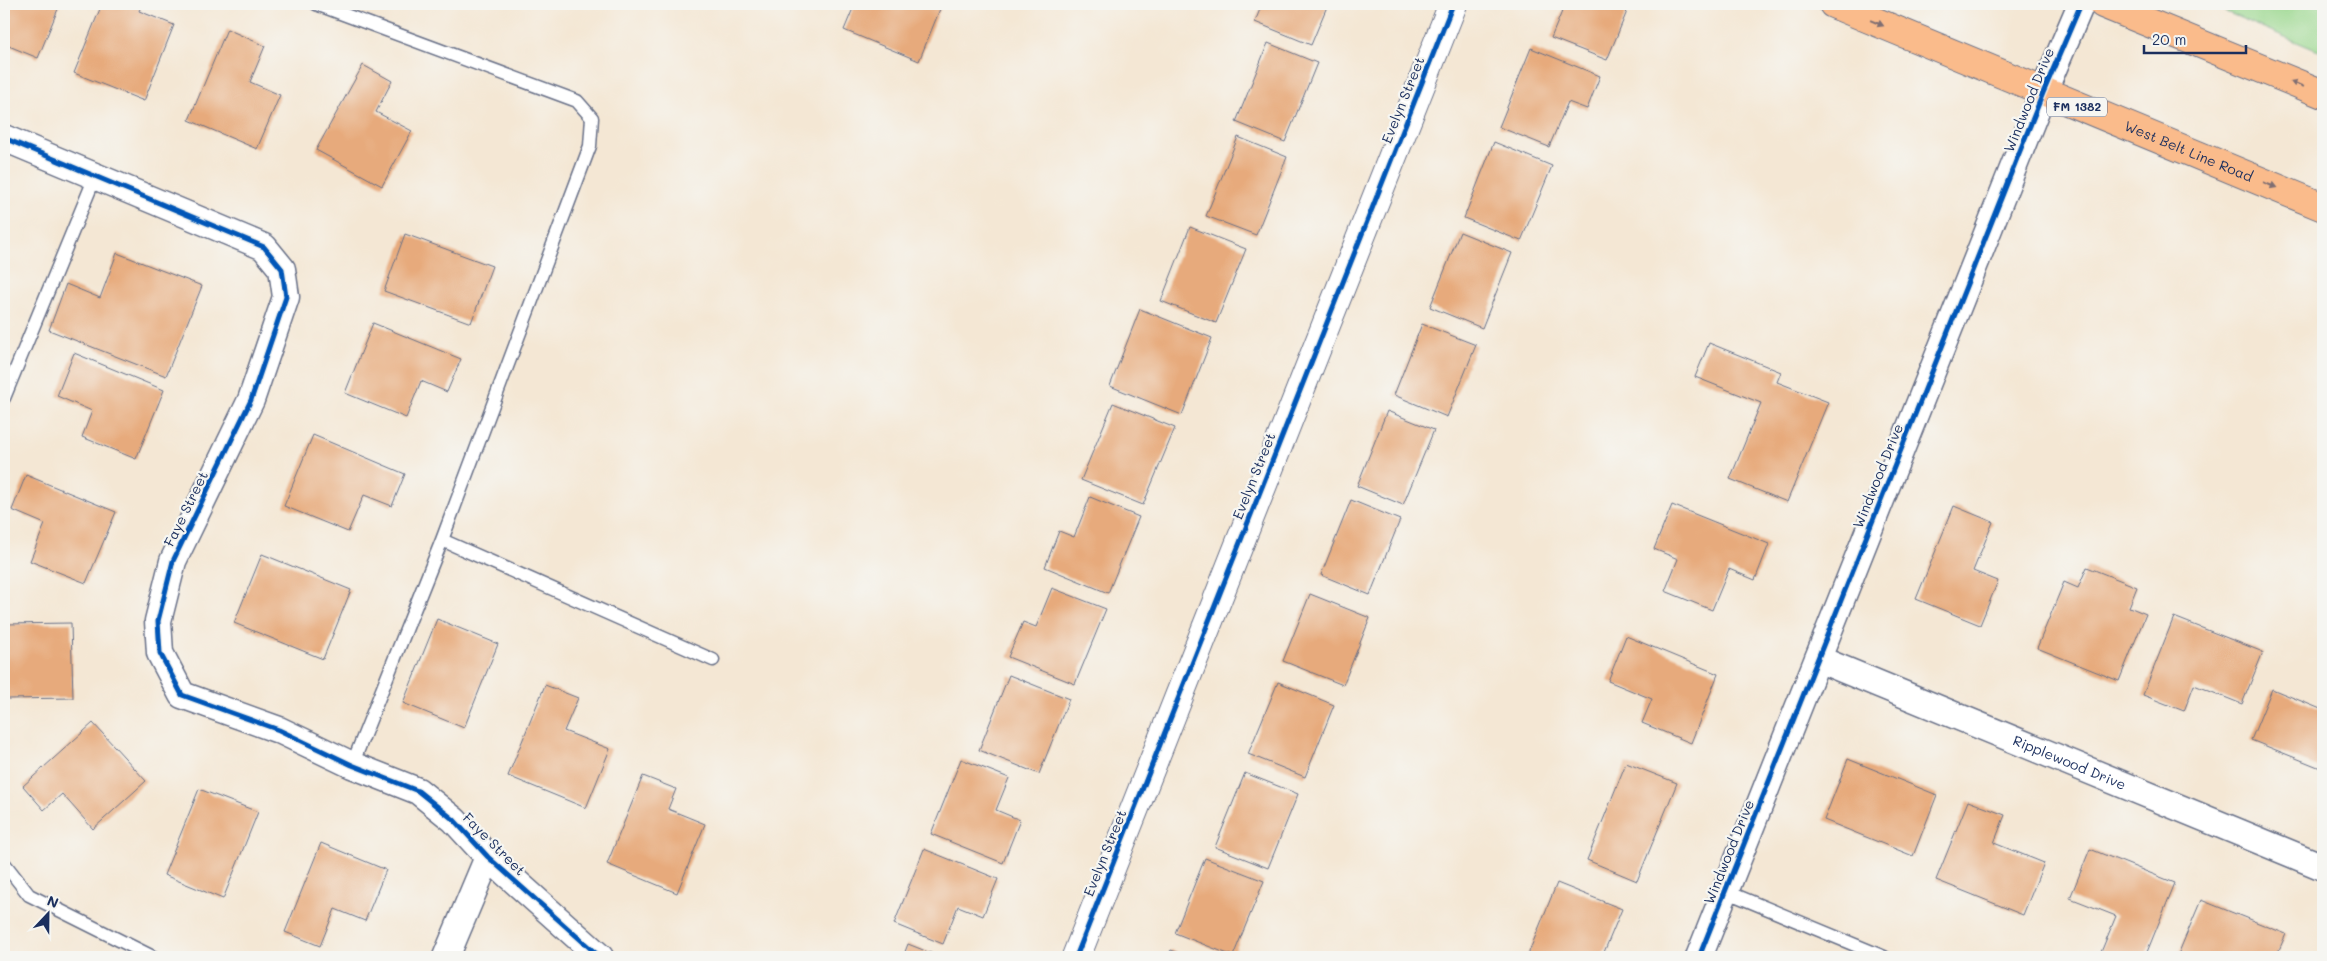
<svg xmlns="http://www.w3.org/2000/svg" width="2327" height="961" viewBox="0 0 2327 961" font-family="Mali,sans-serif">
  <rect width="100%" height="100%" fill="#f6f6f2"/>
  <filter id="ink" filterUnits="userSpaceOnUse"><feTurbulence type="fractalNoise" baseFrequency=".02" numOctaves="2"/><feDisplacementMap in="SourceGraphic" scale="10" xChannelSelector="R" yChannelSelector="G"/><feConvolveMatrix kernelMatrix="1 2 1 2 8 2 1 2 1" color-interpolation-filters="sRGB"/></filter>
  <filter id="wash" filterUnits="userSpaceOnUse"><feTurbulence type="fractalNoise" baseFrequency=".0096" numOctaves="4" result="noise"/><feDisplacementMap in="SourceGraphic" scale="20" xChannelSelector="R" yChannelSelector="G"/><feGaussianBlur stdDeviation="1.12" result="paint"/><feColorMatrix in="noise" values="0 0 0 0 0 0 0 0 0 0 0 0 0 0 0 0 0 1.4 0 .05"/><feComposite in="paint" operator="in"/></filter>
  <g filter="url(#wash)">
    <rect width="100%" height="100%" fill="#f4e7d4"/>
    <path fill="#99d78c" stroke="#5a8375" d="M2207,4H2323V53Z"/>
    <g id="blocks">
      <path fill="#e7aa7b" d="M4,4H60L38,58L4,44Z
        M102,4H142L139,11L174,25L144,101L74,73Z
        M848,4H942L919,61L844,30L854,6Z
        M1262,4H1328L1311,45L1255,22Z
        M1549,4H1630L1607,60L1551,38L1563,9Z
        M227,29L265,46L250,82L280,95L257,149L189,120Z
        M1268,43L1317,63L1285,142L1236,122Z
        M1531,48L1600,76L1587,109L1568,102L1549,147L1499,127Z
        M363,65L392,81L376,112L412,131L382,186L316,150Z
        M1238,137L1287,157L1256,235L1206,216Z
        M1494,142L1552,166L1521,241L1464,218Z
        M1190,227L1246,249L1216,323L1161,301Z
        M1460,232L1512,253L1482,328L1430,307Z
        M405,234L492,266L471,323L384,291Z
        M117,253L202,286L166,376L49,330L66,284L100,298Z
        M1140,309L1212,338L1182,415L1110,386Z
        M373,323L461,359L447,392L421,381L406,418L345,393Z
        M1422,324L1476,345L1447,417L1394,395Z
        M1709,343L1781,372L1777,382L1828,402L1787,502L1730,479L1761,403L1695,377Z
        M74,353L164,390L136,459L82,437L92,411L57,396Z
        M1113,403L1175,428L1143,505L1081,480Z
        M1387,411L1434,430L1403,505L1357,486Z
        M313,435L405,474L392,506L364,495L348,532L284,506Z
        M26,475L116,512L86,583L30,561L45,524L12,510Z
        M1090,497L1139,517L1108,593L1045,567L1059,531L1074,537Z
        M1351,500L1400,520L1370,595L1321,575Z
        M1672,505L1769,544L1755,580L1729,569L1712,610L1665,591L1678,559L1654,549Z
        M1954,506L1993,522L1973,571L1998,581L1980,625L1916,599Z
        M262,554L351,590L323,659L234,623Z
        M2087,567L2137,587L2129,607L2146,614L2119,681L2037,648L2064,582L2078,588Z
        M1052,588L1106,609L1075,684L1008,657L1023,622L1036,627Z
        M1310,594L1370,618L1343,685L1283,661Z
        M2174,617L2263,652L2242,704L2194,685L2184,711L2143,695Z
        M437,619L498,644L464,728L403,703Z
        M71,623L73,698L7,699L4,624Z
        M1626,636L1718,674L1691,743L1642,723L1652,699L1608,681Z
        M1009,675L1069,699L1039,774L979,750Z
        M1278,682L1334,705L1305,777L1248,754Z
        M545,685L578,698L564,731L610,749L586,808L508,776Z
        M2272,689L2323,710V769L2251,740Z
        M93,723L146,781L93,829L62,794L44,810L23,786Z
        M961,759L1009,778L996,810L1020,820L1003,863L931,834Z
        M1848,759L1937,795L1913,856L1824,820Z
        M1626,763L1677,783L1637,881L1587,860Z
        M1245,773L1298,794L1268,868L1215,847Z
        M643,776L676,789L668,809L705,824L677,893L607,864Z
        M199,789L258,812L223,899L164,875Z
        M1968,801L2005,815L1994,843L2044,863L2023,915L1936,880Z
        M321,843L386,870L365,921L335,909L320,946L285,932Z
        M924,849L998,879L983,916L958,906L943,944L894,924Z
        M2090,849L2175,883L2145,957H2099L2116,916L2070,898Z
        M1205,858L1264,881L1233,956L1175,933Z
        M1557,883L1622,909L1602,957H1527Z
        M2201,900L2286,934L2276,957H2177Z
        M908,944L941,957H903Z
        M1171,950L1189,957H1167Z"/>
    </g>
  </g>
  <g filter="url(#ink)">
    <use href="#blocks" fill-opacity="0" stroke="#676f87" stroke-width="1"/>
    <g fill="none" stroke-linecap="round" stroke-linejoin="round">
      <g stroke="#676f87" stroke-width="15">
        <path id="service" d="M316,4L577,101L592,118L590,146L442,540L352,765
          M4,398L95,177
          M442,540L713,660
          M4,863L29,895L153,957
          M1725,891L1884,957"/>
      </g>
      <g stroke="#676f87" stroke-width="29">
        <g id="minor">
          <path d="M4,138L264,247L282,269L286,297L251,400L173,561L158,621L160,653L182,695L279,730L352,765L418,791L454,820L488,857L600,957"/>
          <path id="s1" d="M1818,659L2323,867"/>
          <path d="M446,957L488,857"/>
          <path d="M1699,957L2043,93L2081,4"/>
        </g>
      </g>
      <g stroke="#676f87" stroke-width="30">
        <path id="tertiary" d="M1076,957L1453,4"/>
      </g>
      <g stroke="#676f87" stroke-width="30">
        <g id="primary">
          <path id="s2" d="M1833,4L2323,207"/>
          <path d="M2103,4L2323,94"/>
        </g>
      </g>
      <use href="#service" stroke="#fff" stroke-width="12"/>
      <use href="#minor" stroke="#fff" stroke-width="26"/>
      <use href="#tertiary" stroke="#fff" stroke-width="28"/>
      <use href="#primary" stroke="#fabb8b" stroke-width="28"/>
      <g stroke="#f6f6f2" stroke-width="8">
        <path id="cycleway" d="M4,138L264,247L282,269L286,297L251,400L173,561L158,621L160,653L182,695L279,730L352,765L418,791L454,820L488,857L600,957
          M1076,957L1453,4
          M1699,957L2043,93L2081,4"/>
      </g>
      <use href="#cycleway" stroke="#0057b8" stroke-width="5"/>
    </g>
    <defs><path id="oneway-solid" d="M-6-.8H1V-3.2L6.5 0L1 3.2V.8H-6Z" transform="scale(1.25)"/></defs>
    <g fill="#7f6e72">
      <use href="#oneway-solid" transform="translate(1877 23) rotate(23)"/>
      <use href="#oneway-solid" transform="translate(2297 84) rotate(-158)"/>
      <use href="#oneway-solid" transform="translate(2270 185) rotate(22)"/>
    </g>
  </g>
  <g text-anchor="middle" stroke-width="4.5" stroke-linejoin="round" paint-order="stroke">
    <rect fill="#f6f6f2" stroke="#5d6b8a" stroke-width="1" x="2047" y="97.5" width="60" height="19" rx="4"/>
    <g font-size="12" font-weight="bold" fill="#1b2f5e">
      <text x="2077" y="111">FM 1382</text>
    </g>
    <g font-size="14" fill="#1b2f5e" stroke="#f6f6f2">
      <text transform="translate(1403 100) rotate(-68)" y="5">Evelyn Street</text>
      <text transform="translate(2029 100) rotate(-68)" y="5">Windwood Drive</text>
      <text dy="5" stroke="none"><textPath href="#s2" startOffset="385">West Belt Line Road</textPath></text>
      <text transform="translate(1254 476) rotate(-68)" y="5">Evelyn Street</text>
      <text transform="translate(1878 476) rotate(-68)" y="5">Windwood Drive</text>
      <text transform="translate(186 509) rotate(-64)" y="5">Faye Street</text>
      <text dy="5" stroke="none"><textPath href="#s1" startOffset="272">Ripplewood Drive</textPath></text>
      <text transform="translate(494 844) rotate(45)" y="5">Faye Street</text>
      <text transform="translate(1729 852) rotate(-68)" y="5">Windwood Drive</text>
      <text transform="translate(1105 853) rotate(-68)" y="5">Evelyn Street</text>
    </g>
  </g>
  <rect width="2327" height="961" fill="none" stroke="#f6f6f2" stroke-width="20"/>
  <g transform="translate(48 914) rotate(22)" stroke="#f6f6f2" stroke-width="4" paint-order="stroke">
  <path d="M0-4L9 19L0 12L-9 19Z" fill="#1b2f5e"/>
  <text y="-8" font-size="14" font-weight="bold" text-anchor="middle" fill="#1b2f5e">N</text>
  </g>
  <path d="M2144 45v8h102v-8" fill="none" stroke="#1b2f5e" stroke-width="2.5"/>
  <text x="2152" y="45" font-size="15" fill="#1b2f5e" stroke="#f6f6f2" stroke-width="4" paint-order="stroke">20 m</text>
</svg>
